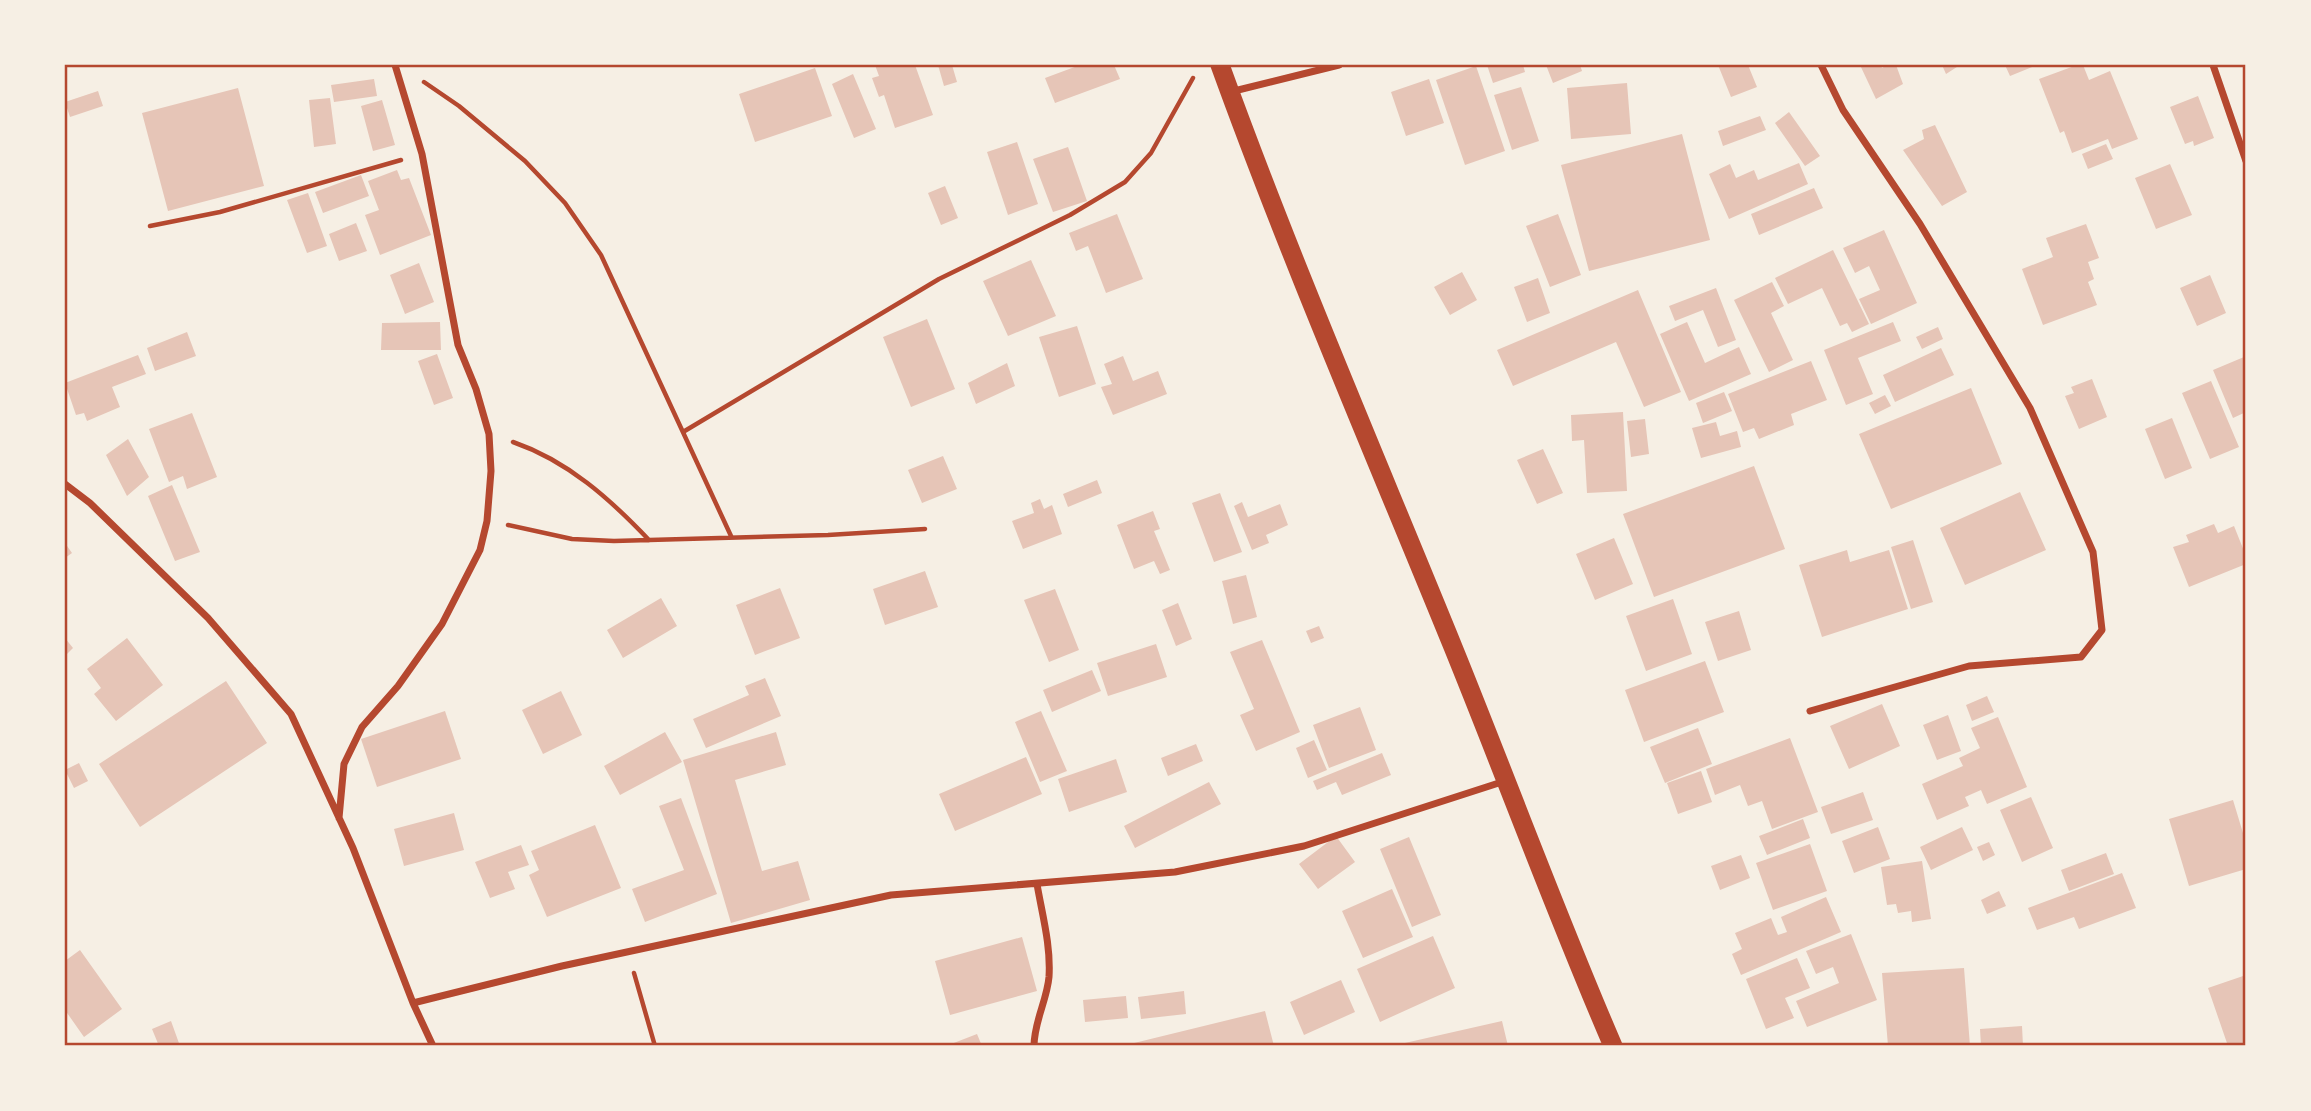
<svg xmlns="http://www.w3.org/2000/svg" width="2311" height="1111" viewBox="0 0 2311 1111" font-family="Inter,sans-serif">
  <rect width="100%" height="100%" fill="#f6efe4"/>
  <path fill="#e6c5b7" d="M875,65H915L933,115L895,128L884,95L879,97L872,78L879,76Z
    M938,65H952L957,82L944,86Z
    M1080,65H1114L1120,79L1055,103L1045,78Z
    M1487,65H1523L1525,72L1493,83Z
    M1546,65H1580L1582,71L1553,83Z
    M1718,65H1748L1757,87L1731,97Z
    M1860,65H1881L1882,68L1887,65H1896L1903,84L1876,99Z
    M1942,65H1960L1946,74Z
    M2005,65H2037L2010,76Z
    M2077,65H2083L2089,80L2110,71L2138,139L2112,149L2108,139L2072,153L2064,131L2060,133L2039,79Z
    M1476,66L1505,151L1465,165L1436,80Z
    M815,68L832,116L755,142L739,94Z
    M853,74L876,129L854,138L832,84Z
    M374,79L377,96L334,102L331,85Z
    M1429,79L1444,123L1406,136L1391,92Z
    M1627,83L1631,134L1571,139L1567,88Z
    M1521,87L1539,141L1512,150L1494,95Z
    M238,88L264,186L168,211L142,113Z
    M98,91L103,106L70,117L65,102Z
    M2198,96L2214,138L2194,146L2193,141L2185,144L2170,107Z
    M330,98L336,144L314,147L309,100Z
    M382,100L395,145L373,151L361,106Z
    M1789,112L1820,156L1805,166L1775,123Z
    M1760,116L1766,130L1723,146L1718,131Z
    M1935,125L1967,192L1942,206L1903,150L1924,139L1922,130Z
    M1682,134L1710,240L1589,271L1561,165Z
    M1017,142L1038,204L1008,215L987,152Z
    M2106,144L2113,159L2088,169L2082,154Z
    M1068,147L1087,201L1053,212L1033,159Z
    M1799,163L1808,184L1729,219L1709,174L1730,164L1736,178L1754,170L1758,180Z
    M2170,164L2192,215L2156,229L2135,178Z
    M397,170L401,180L409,178L431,235L380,255L365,215L379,210L368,181Z
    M361,175L369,196L323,213L315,192Z
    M945,186L958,218L941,225L928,193Z
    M1814,188L1823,208L1759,235L1751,214Z
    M308,193L327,246L307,253L287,200Z
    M1117,214L1143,279L1106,293L1088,246L1076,251L1069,233Z
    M1558,214L1581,275L1550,287L1526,226Z
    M356,223L367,251L339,261L329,234Z
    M2086,224L2099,258L2088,262L2094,279L2088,282L2097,305L2043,325L2022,269L2053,257L2046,238Z
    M1884,230L1917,303L1871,324L1859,299L1880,290L1869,266L1855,273L1843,248Z
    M1833,250L1869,324L1852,332L1847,323L1840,326L1822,288L1788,304L1775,278Z
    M1031,260L1056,316L1008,336L983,281Z
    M419,263L434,302L405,314L390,275Z
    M1462,272L1477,300L1450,315L1434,287Z
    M2210,275L2226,313L2197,326L2180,288Z
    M1538,278L1550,313L1527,322L1514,287Z
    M1772,282L1784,306L1771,313L1793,360L1769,372L1734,300Z
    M1716,288L1736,340L1718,347L1703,310L1675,321L1669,306Z
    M1638,290L1681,392L1644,407L1616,342L1513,386L1497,350Z
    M927,319L955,389L911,407L883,337Z
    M440,322L441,350H381L382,323Z
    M1687,322L1705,363L1739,347L1751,374L1689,401L1660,334Z
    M1893,322L1901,341L1858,358L1873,394L1846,405L1824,350Z
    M1077,326L1096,384L1059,397L1039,337Z
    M1938,327L1943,339L1922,349L1916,337Z
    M187,332L196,356L155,371L147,348Z
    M1941,348L1954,375L1895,402L1883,375Z
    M437,354L453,398L434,405L418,361Z
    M138,355L146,374L112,387L120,407L87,421L84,413L76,415L65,383Z
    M1123,356L1133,381L1158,371L1167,394L1113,415L1101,387L1112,384L1104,364Z
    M2244,357L2246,363V412L2233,418L2213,370Z
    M1811,361L1827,400L1791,414L1794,425L1759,439L1754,428L1743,432L1728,394Z
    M1007,363L1015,386L976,404L968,383Z
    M2092,379L2107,417L2079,429L2065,396L2074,393L2071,387Z
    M2211,381L2239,447L2210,459L2182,393Z
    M1971,388L2002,464L1891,509L1859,434Z
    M1724,392L1732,411L1703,423L1696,403Z
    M1885,395L1891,406L1875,414L1869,403Z
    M1623,412L1627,491L1587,493L1584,440L1572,441L1571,415Z
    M192,413L217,477L187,489L183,476L169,482L149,429Z
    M2172,418L2192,468L2165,479L2145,429Z
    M1645,419L1649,454L1631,457L1627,421Z
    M1716,422L1720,436L1737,431L1741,447L1701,458L1692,428Z
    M128,439L149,477L127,496L106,455Z
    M1543,449L1563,493L1537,504L1517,460Z
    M943,456L957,489L922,503L908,470Z
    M1754,466L1785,549L1654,597L1623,514Z
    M1097,480L1102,493L1068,507L1063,494Z
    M172,485L200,552L175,561L148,496Z
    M2020,492L2046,550L1965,585L1940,528Z
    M1220,493L1242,552L1214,562L1192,503Z
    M1040,499L1044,509L1052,505L1062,534L1023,549L1012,521L1034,513L1031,503Z
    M1242,502L1248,517L1280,504L1288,525L1266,535L1269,543L1252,550L1234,506Z
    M1153,511L1160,529L1154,531L1170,570L1160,574L1154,561L1134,569L1117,525Z
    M2214,524L2218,533L2234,526L2246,556V564L2189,587L2173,547L2189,542L2186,535Z
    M1614,538L1633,584L1595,600L1576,554Z
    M1913,540L1933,602L1911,609L1891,547Z
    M65,543L72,553L65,558Z
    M1847,550L1850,562L1889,550L1908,609L1822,637L1799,565Z
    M925,571L938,607L885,625L873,589Z
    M1246,575L1257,617L1233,624L1222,581Z
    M780,588L800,638L755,655L736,605Z
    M1055,589L1079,650L1049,662L1024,600Z
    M661,598L677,626L623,658L607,630Z
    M1673,599L1692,654L1646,671L1626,616Z
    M1178,603L1192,639L1176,646L1162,610Z
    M1739,611L1751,650L1718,661L1705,622Z
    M1319,626L1324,638L1311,643L1306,631Z
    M65,638L73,648L65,656Z
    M127,638L163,685L116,721L94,694L101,688L87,669Z
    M1262,640L1300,732L1256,751L1240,715L1254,709L1230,652Z
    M1156,644L1167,677L1108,696L1097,663Z
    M1705,661L1724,712L1644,742L1625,690Z
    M1092,670L1101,691L1052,712L1043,690Z
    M765,678L781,716L706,748L693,719L749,695L745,686Z
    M226,681L267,743L140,827L99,764Z
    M561,691L582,735L543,754L522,710Z
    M1987,696L1994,712L1972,721L1966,705Z
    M1882,704L1900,746L1849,769L1830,726Z
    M1360,707L1376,750L1329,768L1313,725Z
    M445,711L461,759L377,787L361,739Z
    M1041,711L1067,771L1040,782L1015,722Z
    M1948,715L1961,751L1937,760L1923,725Z
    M1998,717L2027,787L1987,804L1981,790L1965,797L1969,806L1937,820L1922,784L1963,766L1959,758L1980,748L1971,728Z
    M1698,728L1712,764L1665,783L1650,747Z
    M665,732L682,762L620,795L604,766Z
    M776,732L786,765L735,780L762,871L798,861L810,900L731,923L683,760Z
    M1790,738L1818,812L1772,829L1762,801L1748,806L1740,785L1715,795L1706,769Z
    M1314,740L1327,770L1308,778L1296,748Z
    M1196,744L1203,761L1168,776L1161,758Z
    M1382,753L1391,775L1342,795L1336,782L1317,790L1313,781Z
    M1026,757L1042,794L955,831L939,794Z
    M1116,759L1127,792L1069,812L1058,779Z
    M79,763L88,781L74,788L65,770Z
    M1701,771L1712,802L1678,814L1667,783Z
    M1209,782L1221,804L1135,848L1124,826Z
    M1863,792L1873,820L1831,834L1821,807Z
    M2031,797L2053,848L2022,862L2000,810Z
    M681,798L717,894L645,922L632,889L684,870L659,806Z
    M2233,800L2246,843V869L2189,886L2169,819Z
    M454,813L464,850L404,866L394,829Z
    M1803,819L1810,838L1767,855L1759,836Z
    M595,825L621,888L547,917L529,875L539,870L531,851Z
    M1878,827L1890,859L1854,873L1842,841Z
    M1962,827L1973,850L1931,870L1920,847Z
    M1336,836L1355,862L1318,889L1299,864Z
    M1409,837L1441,915L1412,927L1380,849Z
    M1989,842L1995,855L1983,861L1977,847Z
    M1810,844L1827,891L1773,910L1756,863Z
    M521,845L529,865L508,872L515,889L490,898L475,862Z
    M2106,853L2114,874L2069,891L2061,870Z
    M1741,855L1750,878L1720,890L1711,866Z
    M1922,861L1931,919L1912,922L1911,911L1898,913L1896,904L1887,905L1881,867Z
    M2122,873L2136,908L2079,929L2074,917L2037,930L2028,908Z
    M1392,889L1413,937L1363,958L1342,911Z
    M1999,891L2006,906L1987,914L1981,900Z
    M1826,897L1841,932L1741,975L1732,954L1742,949L1735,933L1771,918L1778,935L1787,932L1781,917Z
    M1851,934L1877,1000L1807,1027L1796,1001L1839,983L1833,967L1816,974L1806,951Z
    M1433,936L1455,988L1380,1022L1357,969Z
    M1022,937L1037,991L950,1015L935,961Z
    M80,950L122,1009L84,1037L65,1010V961Z
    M1797,958L1810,988L1785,998L1794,1018L1766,1029L1746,979Z
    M1964,968L1970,1046H1888L1882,973Z
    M2246,975V1046H2228L2208,988Z
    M1341,980L1355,1012L1304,1035L1290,1002Z
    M1184,991L1186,1014L1141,1019L1138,997Z
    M1126,996L1128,1018L1085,1022L1083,1000Z
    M1265,1011L1274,1046H1126V1045Z
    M171,1021L180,1046H159L152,1029Z
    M1502,1021L1508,1046H1396V1045Z
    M2022,1026L2023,1046H1981L1980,1029Z
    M977,1034L982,1046H946Z"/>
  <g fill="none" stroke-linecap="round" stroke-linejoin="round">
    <path stroke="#b5482f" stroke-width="4.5" d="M424,82L459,106L525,161L565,203L601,255L731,536
      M150,226L220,212L401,160
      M683,432L939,279L1070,215L1125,182L1151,153L1193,78
      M513,442C568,461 610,499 649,540
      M508,525L572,539L614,541L828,535L925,529
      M634,973L655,1046"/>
    <path stroke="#b5482f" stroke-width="7" d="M2213,65L2246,161
      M1230,92L1339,65
      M65,484L90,503L208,618L291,714L353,848L413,1003L433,1046
      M1810,711L1969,666L2081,657L2102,630L2093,552L2030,408L1920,224L1843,110L1821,65
      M339,818L344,764L362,727L398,686L442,624L480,550L487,521L491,471L489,434L476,389L458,345L422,154L395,65
      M413,1003L562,966L891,895L1175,872L1304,846L1505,781
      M1034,1046C1034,1022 1047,1000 1049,977C1051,945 1042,914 1037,884"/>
    <path stroke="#b5482f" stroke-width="19" d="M1220,65C1291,261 1374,453 1453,647C1507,780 1556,914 1613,1046"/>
  </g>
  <rect width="2311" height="1111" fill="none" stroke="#f6efe4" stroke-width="133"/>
  <rect x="66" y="66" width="2178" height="978" fill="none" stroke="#b5482f" stroke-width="2.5"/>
</svg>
